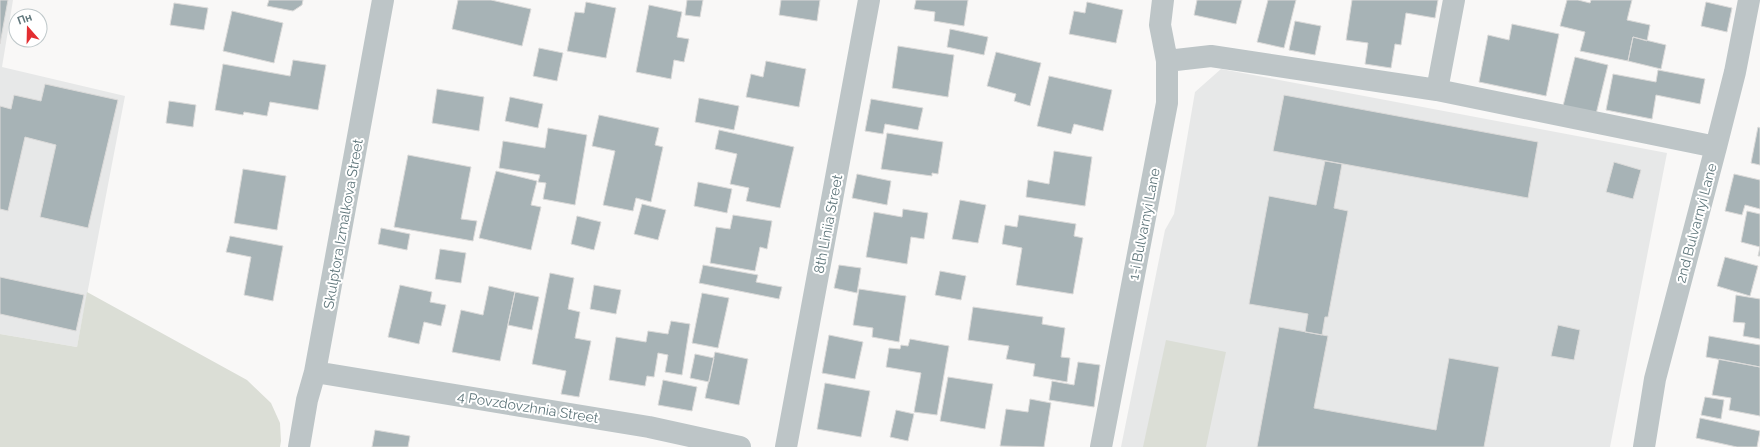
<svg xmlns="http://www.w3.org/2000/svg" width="1760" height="447" viewBox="0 0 1760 447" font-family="Raleway,sans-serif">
  <rect width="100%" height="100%" fill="#f9f8f7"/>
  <path fill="#e7e8e8" d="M0,0H13L2,67L125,96L77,347L0,334Z
    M1221,69L1667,153L1610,447H1121L1165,230L1174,214L1195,92Z"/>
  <path fill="#dbded6" d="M87,292L247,380L271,403L280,423L281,441L280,447H0V334L77,347Z
    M1166,340L1226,352L1206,447H1143Z"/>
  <path fill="#a7b3b6" stroke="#dbdad9" d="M0,0H8L0,44Z
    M269,0H303L302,5L293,11L267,6Z
    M458,0H491L531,9L522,46L452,29Z
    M687,0H703L700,17L685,15Z
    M781,0H820L817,21L779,15Z
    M916,0H968L964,26L934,21L935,12L914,9Z
    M1197,0H1242L1236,24L1194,15Z
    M1268,0H1296L1284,48L1257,42Z
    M1352,0H1438L1435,18L1406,13L1401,45L1395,44L1391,68L1365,64L1368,43L1346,40Z
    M1567,0H1578L1590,3L1591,0H1632L1627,20L1650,25L1647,41L1633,37L1628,61L1580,51L1585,32L1560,26Z
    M586,2L616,8L606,58L567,51L575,12L584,13Z
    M1087,2L1123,10L1116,43L1069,34L1074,11L1085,13Z
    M1706,2L1732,8L1727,32L1701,26Z
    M174,3L208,8L204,30L170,25Z
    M649,5L682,12L677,37L689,39L684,62L674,60L671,79L636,72Z
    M232,11L283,23L274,63L223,51Z
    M1295,21L1321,26L1315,55L1289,50Z
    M1512,24L1559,34L1546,96L1479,82L1488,35L1509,40Z
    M950,29L988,37L984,55L947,47Z
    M1633,37L1666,45L1661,69L1628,61Z
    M898,46L954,55L948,97L892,88Z
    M539,48L563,53L557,81L533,76Z
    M996,52L1041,63L1030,106L1014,101L1016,94L987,86Z
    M1575,57L1608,65L1596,114L1563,106Z
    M293,60L326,65L318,110L270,102L267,116L244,112L243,115L215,110L223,64L290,76Z
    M766,61L806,69L799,107L746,97L751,74L763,77Z
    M1658,70L1705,79L1700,104L1656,95L1652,119L1606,110L1613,74L1656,82Z
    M1049,76L1112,90L1103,131L1074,124L1071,134L1037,126Z
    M45,84L118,100L88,228L40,217L56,145L25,137L8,211L0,209V106L11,109L14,95L41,101Z
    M437,89L484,97L479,131L432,123Z
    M1284,95L1538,142L1528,198L1273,151Z
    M510,97L543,104L538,128L505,121Z
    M699,98L739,106L734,130L695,122Z
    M871,99L923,108L918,130L885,124L883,134L865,131Z
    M169,101L196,105L193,127L166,123Z
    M599,115L659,128L655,145L663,147L651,202L636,198L633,211L603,205L615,151L592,146Z
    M1758,127L1760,128V165L1751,163Z
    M548,128L587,135L575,205L543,199L546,183L538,182L540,175L499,168L503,141L545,148Z
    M719,130L794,147L780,208L746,201L749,188L730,184L737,154L715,149Z
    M887,133L943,142L938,174L932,173V176L881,169Z
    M1054,151L1092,157L1085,206L1026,197L1028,180L1049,184Z
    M408,155L471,167L461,219L477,221L473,241L394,227Z
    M1325,161L1342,164L1334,208L1348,211L1328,317H1325L1322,335L1305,332L1308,314L1249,304L1269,196L1316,205Z
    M1614,162L1641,170L1633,199L1606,192Z
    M243,169L286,176L277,230L234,223Z
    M496,171L537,181L531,205L541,207L531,250L479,238Z
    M857,174L891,181L887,205L852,198Z
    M1734,174L1760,180V209L1745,205L1742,215L1725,211Z
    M698,182L732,189L727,213L694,206Z
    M960,200L986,205L978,243L952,239Z
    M642,204L666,210L658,240L634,234Z
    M903,209L928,213L924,239L911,237L907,264L866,257L874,212L902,217Z
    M1747,211L1760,214V256H1758L1760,247L1741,242Z
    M733,215L772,221L767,249L760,247L755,271L710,263L716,227L730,229Z
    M1019,215L1076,224L1074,236L1083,238L1073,294L1016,285L1022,248L1002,244L1005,225L1017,227Z
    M577,216L601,222L594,250L571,244Z
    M381,228L410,234L407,250L378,244Z
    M230,236L283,246L273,301L244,295L251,257L226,252Z
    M440,249L466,253L461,283L435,279Z
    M1725,257L1758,266L1750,296L1717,286Z
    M703,265L758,275L756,282L782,287L779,299L699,283Z
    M839,265L861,268L857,293L834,288Z
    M940,271L966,276L961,300L935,295Z
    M550,273L574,278L568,309L580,312L575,338L591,341L579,397L561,394L566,371L532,364Z
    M0,277L84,295L76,331L0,314Z
    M400,285L432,292L430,302L446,305L441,326L424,322L419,344L388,337Z
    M594,285L621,290L616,314L590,309Z
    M489,286L515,292L500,361L452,352L461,310L483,315Z
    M859,289L906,296L899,342L872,337L873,328L853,325Z
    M515,292L539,297L532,330L508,325Z
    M702,293L729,298L718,348L692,343Z
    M1736,295L1760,299V339L1743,336L1745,323L1733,322Z
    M973,307L1043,317L1042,324L1065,328L1061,357L1070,358L1067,382L1033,376L1035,364L1006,359L1009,346L968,340Z
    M671,321L690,324L682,375L665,372L668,355L658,353L654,377L647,376L645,386L609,380L616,337L646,342L648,331L668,334Z
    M1558,325L1580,330L1574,360L1551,356Z
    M1279,327L1328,336L1314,408L1436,430L1449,358L1499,367L1484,447H1257Z
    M829,335L863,342L855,379L822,373Z
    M1709,336L1760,345V367L1706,357Z
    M910,339L949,346L937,415L914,412L921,373L886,367L889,348L900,349L901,345L908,346Z
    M715,352L748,359L739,405L705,398Z
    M695,354L714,358L709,382L690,378Z
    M1719,359L1760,367V416L1729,410L1731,398L1712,395Z
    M1078,362L1100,365L1094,407L1049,400L1052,381L1074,385Z
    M948,377L993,384L985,429L940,421Z
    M663,380L697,387L692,411L658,405Z
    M825,383L870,391L861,437L817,429Z
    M1705,397L1724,400L1721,419L1701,415Z
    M1030,399L1051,403L1044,447L1000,446L1006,409L1028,412Z
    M896,410L914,414L908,441L890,437Z
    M1700,418L1760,431L1757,447H1737L1696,438Z
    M375,430L410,436L408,447H372Z"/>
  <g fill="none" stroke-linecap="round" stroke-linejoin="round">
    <path stroke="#bdc5c7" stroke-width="22" d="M1167,61L1211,56L1437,90L1716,147
      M1437,90L1454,0
      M315,372L649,427L740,447
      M299,447L307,400L315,372L383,0
      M786,447L869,0
      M1101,447L1167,103V61L1160,25L1163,0
      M1644,447L1655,379L1716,147L1735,72L1749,0"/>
  </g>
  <g text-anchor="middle" stroke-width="4" stroke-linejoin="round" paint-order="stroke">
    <g font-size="14" fill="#5f767b" stroke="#fff">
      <text transform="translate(1696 223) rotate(-75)" y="5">2nd Bulvarnyi Lane</text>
      <text transform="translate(343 224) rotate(-80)" y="5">Skulptora Izmalkova Street</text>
      <text transform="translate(828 224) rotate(-79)" y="5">8th Liniia Street</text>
      <text transform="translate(1144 224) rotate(-79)" y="5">1-i Bulvarnyi Lane</text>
      <text transform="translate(528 407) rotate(9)" y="5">4 Povzdovzhnia Street</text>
    </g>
  </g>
  <g transform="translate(28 28) rotate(340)"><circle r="19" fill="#ffffff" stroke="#bfc8ca"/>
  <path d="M0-3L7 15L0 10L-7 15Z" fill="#e32d31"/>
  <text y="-6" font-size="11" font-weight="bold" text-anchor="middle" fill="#5f767b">Пн</text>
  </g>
</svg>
